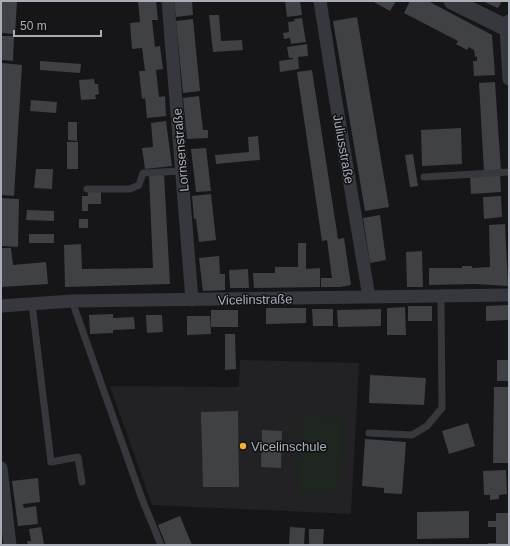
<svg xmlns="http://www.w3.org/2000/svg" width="510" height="546" viewBox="0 0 510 546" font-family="Arial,sans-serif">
  <rect width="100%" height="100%" fill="#161618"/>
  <path fill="#222225" d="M240,360L359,363L351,514L152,505L110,386L239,387Z"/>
  <path fill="#1e261f" d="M302,415L342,417L338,492L299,491Z"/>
  <path fill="#404145" d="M1,1H17L15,34L1,33Z
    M138,1H156L158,20H152L155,47L160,46L163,69L156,70L159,97L165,96L166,116L147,118L145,98L142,99L139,71H145L142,48L132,49L130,23L140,22Z
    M174,1H192L193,15L176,17Z
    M285,1H300L302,15L287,17Z
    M372,1H396L390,11Z
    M410,1H428L492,35L495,75L474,76L473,61H477V56L475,57L474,50L469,47L467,50L456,44L458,41L404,13Z
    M482,1H502L498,8Z
    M209,15H219L221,41L242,40L243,50L213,52Z
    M357,17L389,207L365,211L333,21Z
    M302,18L306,42L291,44L290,38L284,39L283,33L289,32L288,22L295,21L294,19Z
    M193,19L200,91L183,93L176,21Z
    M1,36H14L13,61L1,60Z
    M307,44L308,56L298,57L299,69L280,72L279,61L293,59V58H289L287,47Z
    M40,61L81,64L80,73L40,70Z
    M2,63L22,65L14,196L1,195V88Z
    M312,70L338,239L344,238L351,285L340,287H321V278H332L327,240L322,241L297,72Z
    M94,79L95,84H98L99,94L95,95L96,99L81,100L79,80Z
    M495,82L501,171L484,172L479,83Z
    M199,96L203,130H208V138L187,139L183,98Z
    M31,100L57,102L56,113L30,111Z
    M166,121L172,166L145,169L142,148L153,147L151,123Z
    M68,122H77V141L68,140Z
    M461,128L462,164L422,166L421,130Z
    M258,136L260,160L216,164L215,155L249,152L248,137Z
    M67,142H78V169H67Z
    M206,148L211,191L196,192L191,149Z
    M413,154L418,186L410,187L405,155Z
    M36,169H53L52,189L34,188Z
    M164,174L170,284L65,287L64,245L81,244L82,269L153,268L149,175Z
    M500,174L501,192L471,194L470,176Z
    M88,192H101V204H88V211H82V196H88Z
    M211,194L216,240L199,242L196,219H194L192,196Z
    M501,196L502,217L484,219L483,197Z
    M1,198L19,199L18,247L1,246Z
    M27,210L54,211V221L26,220Z
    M380,215L386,260L370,263L363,218Z
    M79,219H88V228H79Z
    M505,224L508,286L475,284L429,285V268H462V266H472V268L490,267L489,225Z
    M29,234H54V243H29Z
    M298,243H306V269L320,268V287L254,288L253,273H275V267H298Z
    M1,248H11L13,265L46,262L48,284L1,287Z
    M422,251L423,287H407L406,252Z
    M219,256L220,274H225V290L203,291L199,258Z
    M248,269L249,288H230L229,270Z
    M509,305V320L486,321V306Z
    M408,306H432V321H408Z
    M405,307L406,335H387V308Z
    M266,308H306V323L266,324Z
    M312,309H333V326H313Z
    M381,309V326L338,327L337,310Z
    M211,310H238V327H211Z
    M113,314V318L134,317L135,329L113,330V333L90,334L89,315Z
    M146,315H162L163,332L147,333Z
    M187,316H210L211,334L187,335Z
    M225,334H235L236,369L225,370Z
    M497,360H509V381H497Z
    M370,375L426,378L424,405L369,403Z
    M494,387H509V463H493Z
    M238,411L239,487H203L201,412Z
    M468,423L475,446L449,454L442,431Z
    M262,430L282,431L281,468L261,467Z
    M365,439L406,442L402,494L384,493V488L362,486Z
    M506,470L507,494L499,495V499L490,500V495H484L483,471Z
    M38,478L40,502L23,504L24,508L36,506L38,524L18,526L12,481Z
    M469,511V538L417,539V512Z
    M496,513H509V545H488V543H496V527H488V521H496Z
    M180,516L192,545H166L158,525Z
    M41,527L44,544L28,545L27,541H31L29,529Z
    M290,527L305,528L304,545H289Z
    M309,529H324L323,545H309Z"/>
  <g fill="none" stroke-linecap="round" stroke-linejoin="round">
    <path stroke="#37383d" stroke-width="7" d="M424,177L509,172
      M87,189H130L139,185L143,173L181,171
      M72,301L142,499L161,545
      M32,304L51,462L78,457L82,482
      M369,433L412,435L427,426L442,408L441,296"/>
    <path stroke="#37383d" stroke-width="13" d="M168,1L192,300
      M320,1L335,96L369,297
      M509,21L506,28L509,79
      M1,306L72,301L509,295
      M1,468L10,545"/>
    <path stroke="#37383d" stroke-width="17" d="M452,1L509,29"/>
  </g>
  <circle fill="#f2b134" stroke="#111113" stroke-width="1.5" cx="243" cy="446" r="4"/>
  <g text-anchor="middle" stroke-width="3" stroke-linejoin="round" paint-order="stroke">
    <g font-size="13" fill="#a8adb8" stroke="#111113">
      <text transform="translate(344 149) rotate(80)" y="5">Juliusstraße</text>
      <text transform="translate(180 150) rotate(-95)" y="5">Lornsenstraße</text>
      <text transform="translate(255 299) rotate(-1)" y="5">Vicelinstraße</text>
    </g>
    <g font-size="13" fill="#a8adb8" stroke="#111113" text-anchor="start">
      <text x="251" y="451">Vicelinschule</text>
    </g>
  </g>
  <rect width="510" height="546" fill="none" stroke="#a8adb8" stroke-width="4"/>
  <path d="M14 30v6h87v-6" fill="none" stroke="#a8adb8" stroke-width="2"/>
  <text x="20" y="30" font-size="12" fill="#a8adb8" stroke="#111113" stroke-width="3" paint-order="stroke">50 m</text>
</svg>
